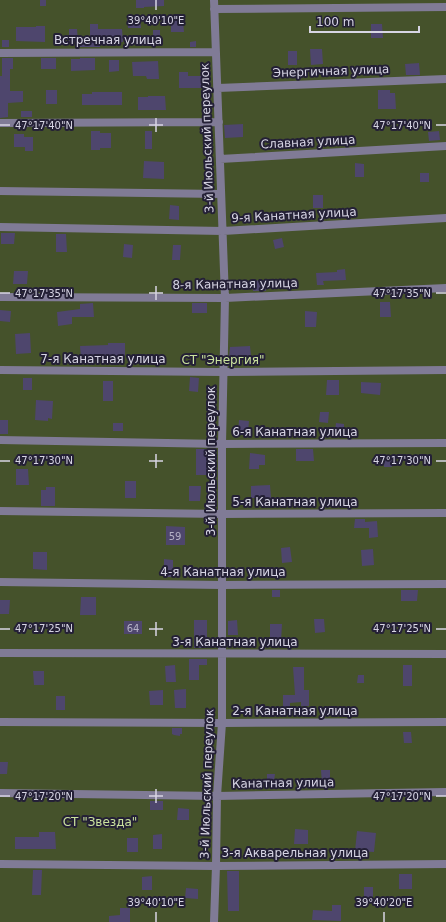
<svg xmlns="http://www.w3.org/2000/svg" width="446" height="922" viewBox="0 0 446 922" font-family="'DejaVu Sans',sans-serif">
  <rect width="100%" height="100%" fill="#2e2a41"/>
  <path fill="#45522b" d="M0,0H446V922H0Z"/>
  <path fill="#4e466d" d="M40,0H46V6H40Z
    M136,0H164V6L144,7V8H136Z
    M127,18H140L141,28H128Z
    M171,21H183L184,32H171Z
    M90,24H98V29H122L123,42L100,43V47H80V41H90Z
    M371,24H382L383,38H371Z
    M36,26H45V42L16,41V27H36Z
    M69,29H77L78,41L69,42Z
    M153,30H160V38H153Z
    M2,40H9V47H2Z
    M196,41V47H190V42Z
    M310,49H322L323,64L311,65Z
    M288,51H297V65H288Z
    M2,58H13V69H10V91H23V102L8,103V117L0,118V76H2Z
    M41,58H56V69H41Z
    M80,58H95V70L71,71V59H80Z
    M109,60H119V71L109,72Z
    M158,61L159,79H147L146,76H133L132,62Z
    M419,63L420,75H406L405,64Z
    M179,72H188V76H210V88H179Z
    M46,90H57V104H46Z
    M378,90H390V93H395L396,109H378Z
    M92,92H122V105H82V94H92Z
    M148,96H165L166,110H138V97H148Z
    M21,111H32V117H21Z
    M243,124V137L225,138L224,125Z
    M91,131H100V133H111V148H100V150H91Z
    M145,131H152V149H145Z
    M439,131L440,140L429,141L428,132Z
    M14,134H24V137H33V151H25V147H14Z
    M144,161L164,162V179L143,178Z
    M355,163L364,164V177H355Z
    M420,173H429V182H420Z
    M313,195H323V208H313Z
    M170,205L179,206V220L169,219Z
    M1,233H15L14,244H1Z
    M56,234H66L67,252H56Z
    M282,238L284,247L275,249L273,240Z
    M124,244L133,245L132,258L123,257Z
    M173,245H181L180,260H172Z
    M345,269L346,280L323,281L324,285H317L316,273L337,272V270Z
    M14,271H28L27,284H13Z
    M265,280L266,291H253L252,281Z
    M380,302H390L391,317H380Z
    M93,303L94,317H72V324L58,326L57,312L80,309V304Z
    M192,303H207V313H192Z
    M0,310L11,311L10,322L0,321Z
    M305,311L317,312L316,327H305Z
    M30,333L31,353L16,354L15,334Z
    M108,343H125V356H100V359H81L80,346L108,345Z
    M250,346L251,356L229,357L230,347Z
    M190,377L199,378L198,392L189,391Z
    M23,378H32V390H23Z
    M327,380H339V395H326Z
    M103,381H113V401H103Z
    M361,382L381,383L380,395L361,393Z
    M36,400L53,401L52,419L48,418V421L35,420Z
    M320,412H329L328,423L319,422Z
    M0,420H8V434H0Z
    M239,420L249,421L248,433L238,432Z
    M113,423H123V431H113Z
    M336,423L344,424V431H335Z
    M196,449H207V475H196Z
    M296,449H313L314,461H296Z
    M250,453L265,455V465H259V469H249Z
    M384,456H392V467H384Z
    M16,469H28L29,485H16Z
    M125,481H136V498H125Z
    M270,485L271,498H251V486Z
    M189,486H201L200,501H189Z
    M46,487H55V506H41V490H46Z
    M355,519H365V522L377,521L378,537L369,538V528H354Z
    M166,526L185,527V545H166Z
    M290,547L292,562L282,563L281,548Z
    M373,549L374,565L362,566L361,550Z
    M33,552H47V570L33,569Z
    M164,559L173,560V568L179,569V577H164Z
    M272,590H280V597H272Z
    M401,590H418L417,601H401Z
    M81,597H96V615H80Z
    M0,600H10L9,614H0Z
    M314,619H324L325,632L315,633Z
    M194,620H207V648H194Z
    M237,620L238,635H228V621Z
    M124,621H142V634H124Z
    M270,624H282L281,642H270Z
    M189,659H207V665H199V680H189Z
    M175,665L176,682H166L165,666Z
    M403,665H412V686H403Z
    M293,667H304V690H309V706H301V702L290,703V708H283V695H295Z
    M33,671H44V685H34Z
    M358,675H364V683H357Z
    M186,689V708H175L174,690Z
    M163,690V705H150L149,691Z
    M56,696H65V710H56Z
    M172,728H182V734H180V736L174,735L172,734Z
    M403,732H411L412,743H404Z
    M0,762H8L7,774H0Z
    M321,770H330V785H322Z
    M267,774H275L274,781L267,780Z
    M150,801H163V810H150Z
    M178,808L189,809V820H177Z
    M295,829L308,830V844H294Z
    M357,831L376,833L374,852L355,851Z
    M39,832H55L56,849H15V837H39Z
    M162,834V849H153V835Z
    M127,838H138V852H127Z
    M33,870H42L41,895H32Z
    M227,871H239V911H228Z
    M399,874H412V889H399Z
    M152,876V890H142V877Z
    M364,887H373V902H364Z
    M186,888L198,889V899L185,898Z
    M332,905H341V921L312,920L313,910L332,911Z
    M120,908H130V922H109V916L120,915Z"/>
  <g fill="none" stroke-linecap="round" stroke-linejoin="round">
    <path stroke="#807b96" stroke-width="8" d="M214,9L446,7
      M0,53L216,52
      M218,88L446,79
      M0,123L219,122
      M220,159L446,146
      M0,191L221,194
      M0,227L223,231L446,218
      M0,297L225,298L446,288
      M0,370L223,372L446,370
      M0,440L222,444L446,443
      M0,511L222,514L446,513
      M0,582L222,585L446,584
      M0,653L446,654
      M0,722L222,723L446,722
      M0,793L217,796L446,792
      M0,864L216,866L446,864
      M214,922L216,866L217,796L222,723V444L225,298L214,0"/>
  </g>
  <path fill="none" stroke="#d7d5e4" stroke-width="1.5" d="M156,0V10M156,118V132M0,125H10M149,125H163M436,125H446M156,286V300M0,293H10M149,293H163M436,293H446M156,454V468M0,461H10M149,461H163M436,461H446M156,622V636M0,629H10M149,629H163M436,629H446M156,789V803M0,796H10M149,796H163M436,796H446M156,912V922M384,912V922"/>
  <g text-anchor="middle" stroke-width="4" stroke-linejoin="round" paint-order="stroke">
    <g font-size="10" fill="#b5b1c6">
      <text x="175" y="540">59</text>
      <text x="133" y="632">64</text>
    </g>
    <g font-size="12" fill="#d7d5e4" stroke="#242036">
      <text x="108" y="44">Встречная улица</text>
      <text transform="translate(331 71) rotate(-2)" y="4">Энергичная улица</text>
      <text transform="translate(207 138) rotate(-92)" y="4">3-й Июльский переулок</text>
      <text transform="translate(308 142) rotate(-3)" y="4">Славная улица</text>
      <text transform="translate(294 215) rotate(-3)" y="4">9-я Канатная улица</text>
      <text transform="translate(235 284) rotate(-1)" y="4">8-я Канатная улица</text>
      <text x="103" y="363">7-я Канатная улица</text>
      <text x="295" y="436">6-я Канатная улица</text>
      <text transform="translate(211 461) rotate(-90)" y="4">3-й Июльский переулок</text>
      <text x="295" y="506">5-я Канатная улица</text>
      <text x="223" y="576">4-я Канатная улица</text>
      <text x="235" y="646">3-я Канатная улица</text>
      <text x="295" y="715">2-я Канатная улица</text>
      <text transform="translate(283 783) rotate(-1)" y="4">Канатная улица</text>
      <text transform="translate(207 784) rotate(-88)" y="4">3-й Июльский переулок</text>
      <text x="295" y="857">3-я Акварельная улица</text>
    </g>
    <g font-size="12" fill="#cae29d" stroke="#242036">
      <text x="223" y="364">СТ "Энергия"</text>
      <text x="100" y="826">СТ "Звезда"</text>
    </g>
  </g>
  <g font-size="10" text-anchor="middle" fill="#d7d5e4" stroke="#242036" stroke-width="4" stroke-linejoin="round" paint-order="stroke">
    <text x="156" y="24">39°40'10"E</text>
    <text x="44" y="129">47°17'40"N</text>
    <text x="402" y="129">47°17'40"N</text>
    <text x="44" y="297">47°17'35"N</text>
    <text x="402" y="297">47°17'35"N</text>
    <text x="44" y="464">47°17'30"N</text>
    <text x="402" y="464">47°17'30"N</text>
    <text x="44" y="632">47°17'25"N</text>
    <text x="402" y="632">47°17'25"N</text>
    <text x="44" y="800">47°17'20"N</text>
    <text x="402" y="800">47°17'20"N</text>
    <text x="156" y="906">39°40'10"E</text>
    <text x="384" y="906">39°40'20"E</text>
  </g>
  <path d="M310 26v6h109v-6" fill="none" stroke="#d7d5e4" stroke-width="2"/>
  <text x="316" y="26" font-size="12" fill="#d7d5e4" stroke="#242036" stroke-width="3" paint-order="stroke">100 m</text>
</svg>
